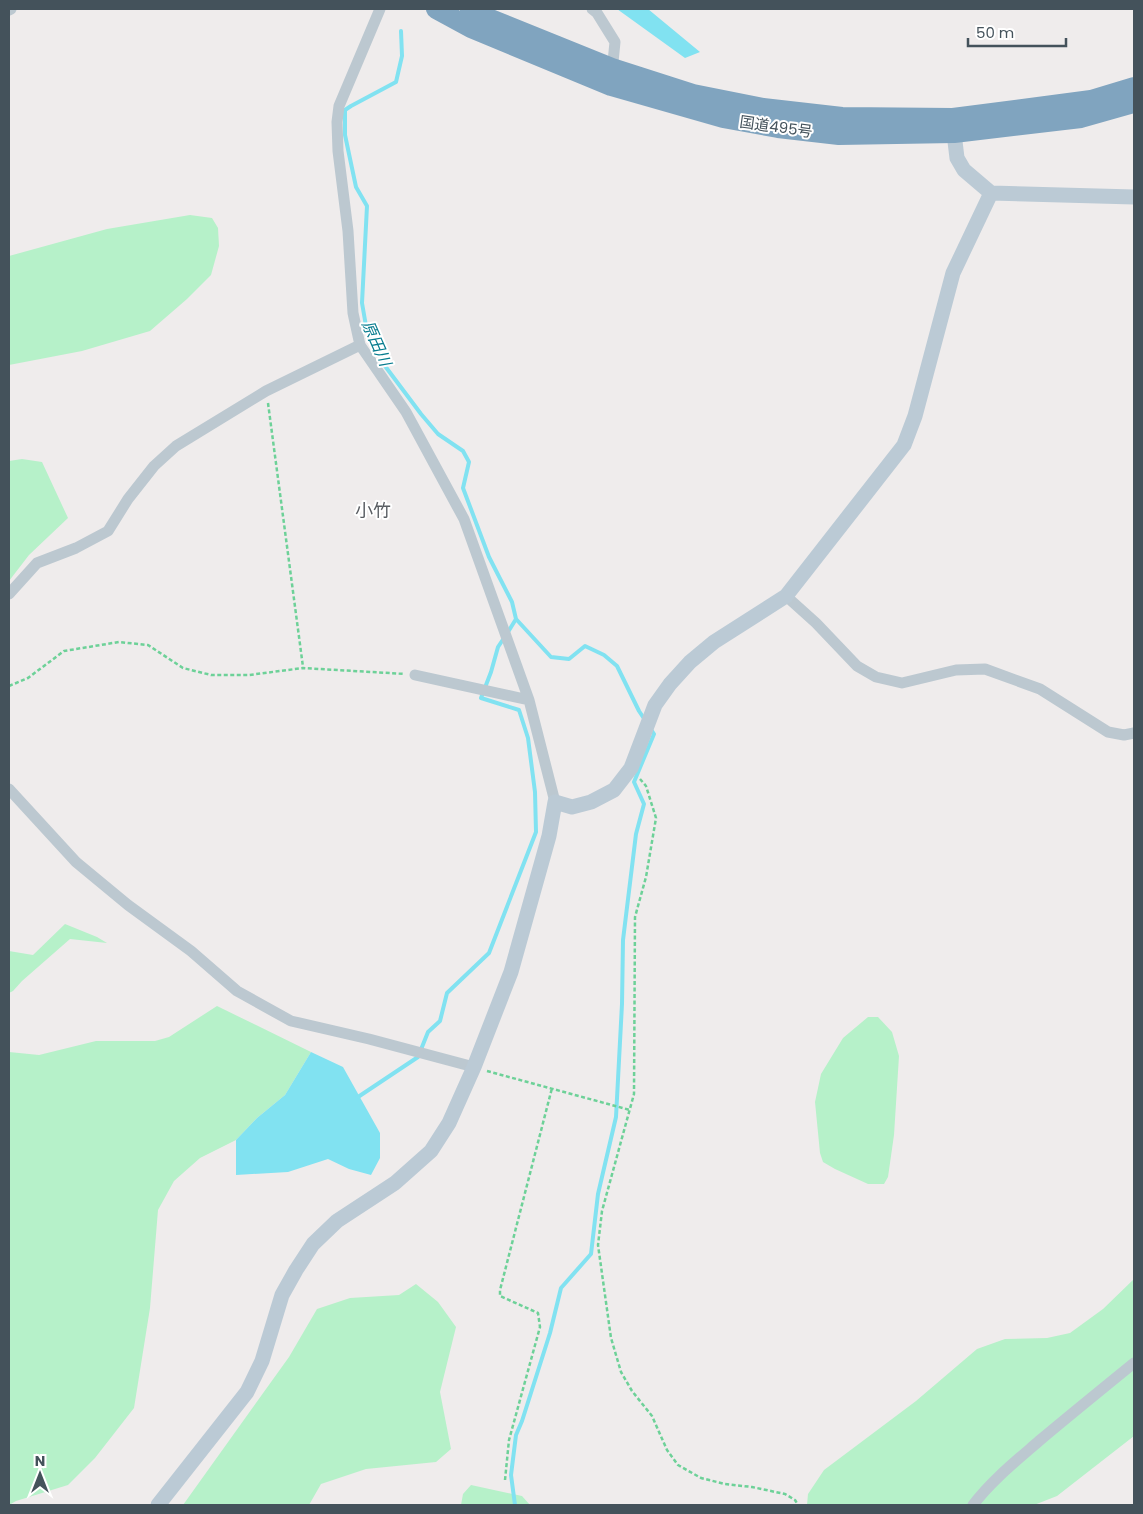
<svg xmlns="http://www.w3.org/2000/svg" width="1143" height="1514" viewBox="0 0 1143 1514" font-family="Poppins,'Noto Sans JP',sans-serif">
  <rect width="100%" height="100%" fill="#efecec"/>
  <path fill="#b6f1c9" d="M190,215L212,218L218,228L219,246L211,275L187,299L150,331L82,351L9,365V256L107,229Z
    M22,459L42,462L68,518L29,555L9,581V461Z
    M65,924L97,937L107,943L70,939L22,981L13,991L9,993V951L33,955Z
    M217,1006L311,1052L285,1095L257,1118L236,1140L200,1158L174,1181L158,1210L150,1308L134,1408L95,1458L68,1485L16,1501L9,1505V1052L39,1055L96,1041H155L169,1037Z
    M868,1017H878L892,1032L899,1056L894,1135L888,1177L884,1184H868L835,1169L823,1162L820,1153L815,1102L821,1074L843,1038Z
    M1134,1279V1436L1057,1496L1034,1505H807L808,1494L824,1470L916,1401L977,1349L1005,1339L1047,1338L1070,1333L1103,1309Z
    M416,1284L438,1302L456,1327L440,1392L451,1449L436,1462L366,1469L321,1484L309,1505H183L289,1357L317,1309L350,1298L399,1295Z
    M471,1485L522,1496L530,1505H461L463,1494Z"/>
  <path fill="#81e2f1" d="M617,9H648L700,52L685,58Z
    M311,1052L343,1067L380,1133V1158L371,1175L349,1169L328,1159L288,1172L236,1175V1140L257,1118L285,1095Z"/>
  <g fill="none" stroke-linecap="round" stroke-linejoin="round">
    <path stroke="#81e2f1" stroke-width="4" d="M401,31L402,56L396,82L351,106L345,110V135L356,187L367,206L362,303L366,326L385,366L421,414L438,434L463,451L469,462L463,488L489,557L512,602L516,619L551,657L569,659L585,646L604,655L617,666L639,711L645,720
      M508,632L516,619
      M358,1097L418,1057L428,1032L440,1021L447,993L489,953L536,832L535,792L528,738L519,710L481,698L491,672L498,647L504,638
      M515,1505L511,1475L516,1435L522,1421L550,1333L561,1288L591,1254L598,1194L616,1117L622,1004L623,940L636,834L644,804L634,782L654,734L650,728"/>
    <path stroke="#6dd198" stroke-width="2.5" stroke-dasharray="4 2.5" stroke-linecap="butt" d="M268,403L303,667
      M9,686L28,678L64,651L119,642L148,645L183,668L211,675H249L303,668L405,674
      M640,779L646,786L656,818L646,877L635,917L634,1094L602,1211L598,1245L611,1338L621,1372L632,1391L652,1416L667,1450L678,1465L701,1478L725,1484L752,1487L785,1494L795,1500L798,1505
      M487,1071L630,1110
      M505,1480L509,1440L540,1327L538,1313L500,1296V1290L552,1088"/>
    <path stroke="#bcc8d0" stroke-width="11" d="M380,9L339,106L337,122L338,151L348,231L353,313L360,345L406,412L464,519L529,700L555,802
      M592,9L597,13L615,42L612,72
      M9,10L11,9
      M9,594L37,563L76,548L108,531L128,499L154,466L176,446L266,391L360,345
      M786,596L816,623L857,666L876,677L902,683L956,670L985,669L1040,689L1108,732L1124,735L1134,733
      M415,675L529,700
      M9,789L76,862L128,905L191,951L237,991L291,1021L369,1039L474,1067
      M973,1505C991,1481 1016,1461 1039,1441C1070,1415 1102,1389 1134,1363"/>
    <path stroke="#bbcad5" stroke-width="15" d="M953,125L957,158L964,170L991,193L1134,197
      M158,1505L247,1392L262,1361L282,1295L296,1270L313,1244L337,1221L395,1183L431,1151L449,1123L474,1067L511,972L549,836L555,802L572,807L591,802L614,790L631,768L655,705L670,684L690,662L714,642L786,596L904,445L915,416L953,273L991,193"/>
    <path stroke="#80a4bf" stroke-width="20" d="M436,9L471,28L611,86L723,118L778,128L839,135L954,133L1081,118L1134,103
      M470,9L483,16L612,68L693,94L763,108L842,117L953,118L1091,100L1134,87"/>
  </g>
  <g text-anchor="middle" stroke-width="4" stroke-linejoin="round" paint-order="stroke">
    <g font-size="15" fill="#44525b" stroke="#fff">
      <text transform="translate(776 127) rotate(8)" y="5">国道495号</text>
    </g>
    <g font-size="16" font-style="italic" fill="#077c8f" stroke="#fff">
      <text transform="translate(377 343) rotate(66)" y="6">原田川</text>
    </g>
    <g font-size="18" fill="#595d62" stroke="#fff">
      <text x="373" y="517">小竹</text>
    </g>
  </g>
  <rect width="1143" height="1514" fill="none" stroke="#44525b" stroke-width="20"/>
  <g transform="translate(40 1474)" stroke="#ffffff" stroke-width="4" paint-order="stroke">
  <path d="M0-4L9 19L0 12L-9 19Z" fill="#44525b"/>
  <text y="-8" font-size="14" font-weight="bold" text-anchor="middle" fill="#44525b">N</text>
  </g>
  <path d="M968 38v8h98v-8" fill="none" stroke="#44525b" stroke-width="2.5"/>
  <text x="976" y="38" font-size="15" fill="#44525b" stroke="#ffffff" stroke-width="4" paint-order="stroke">50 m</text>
</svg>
